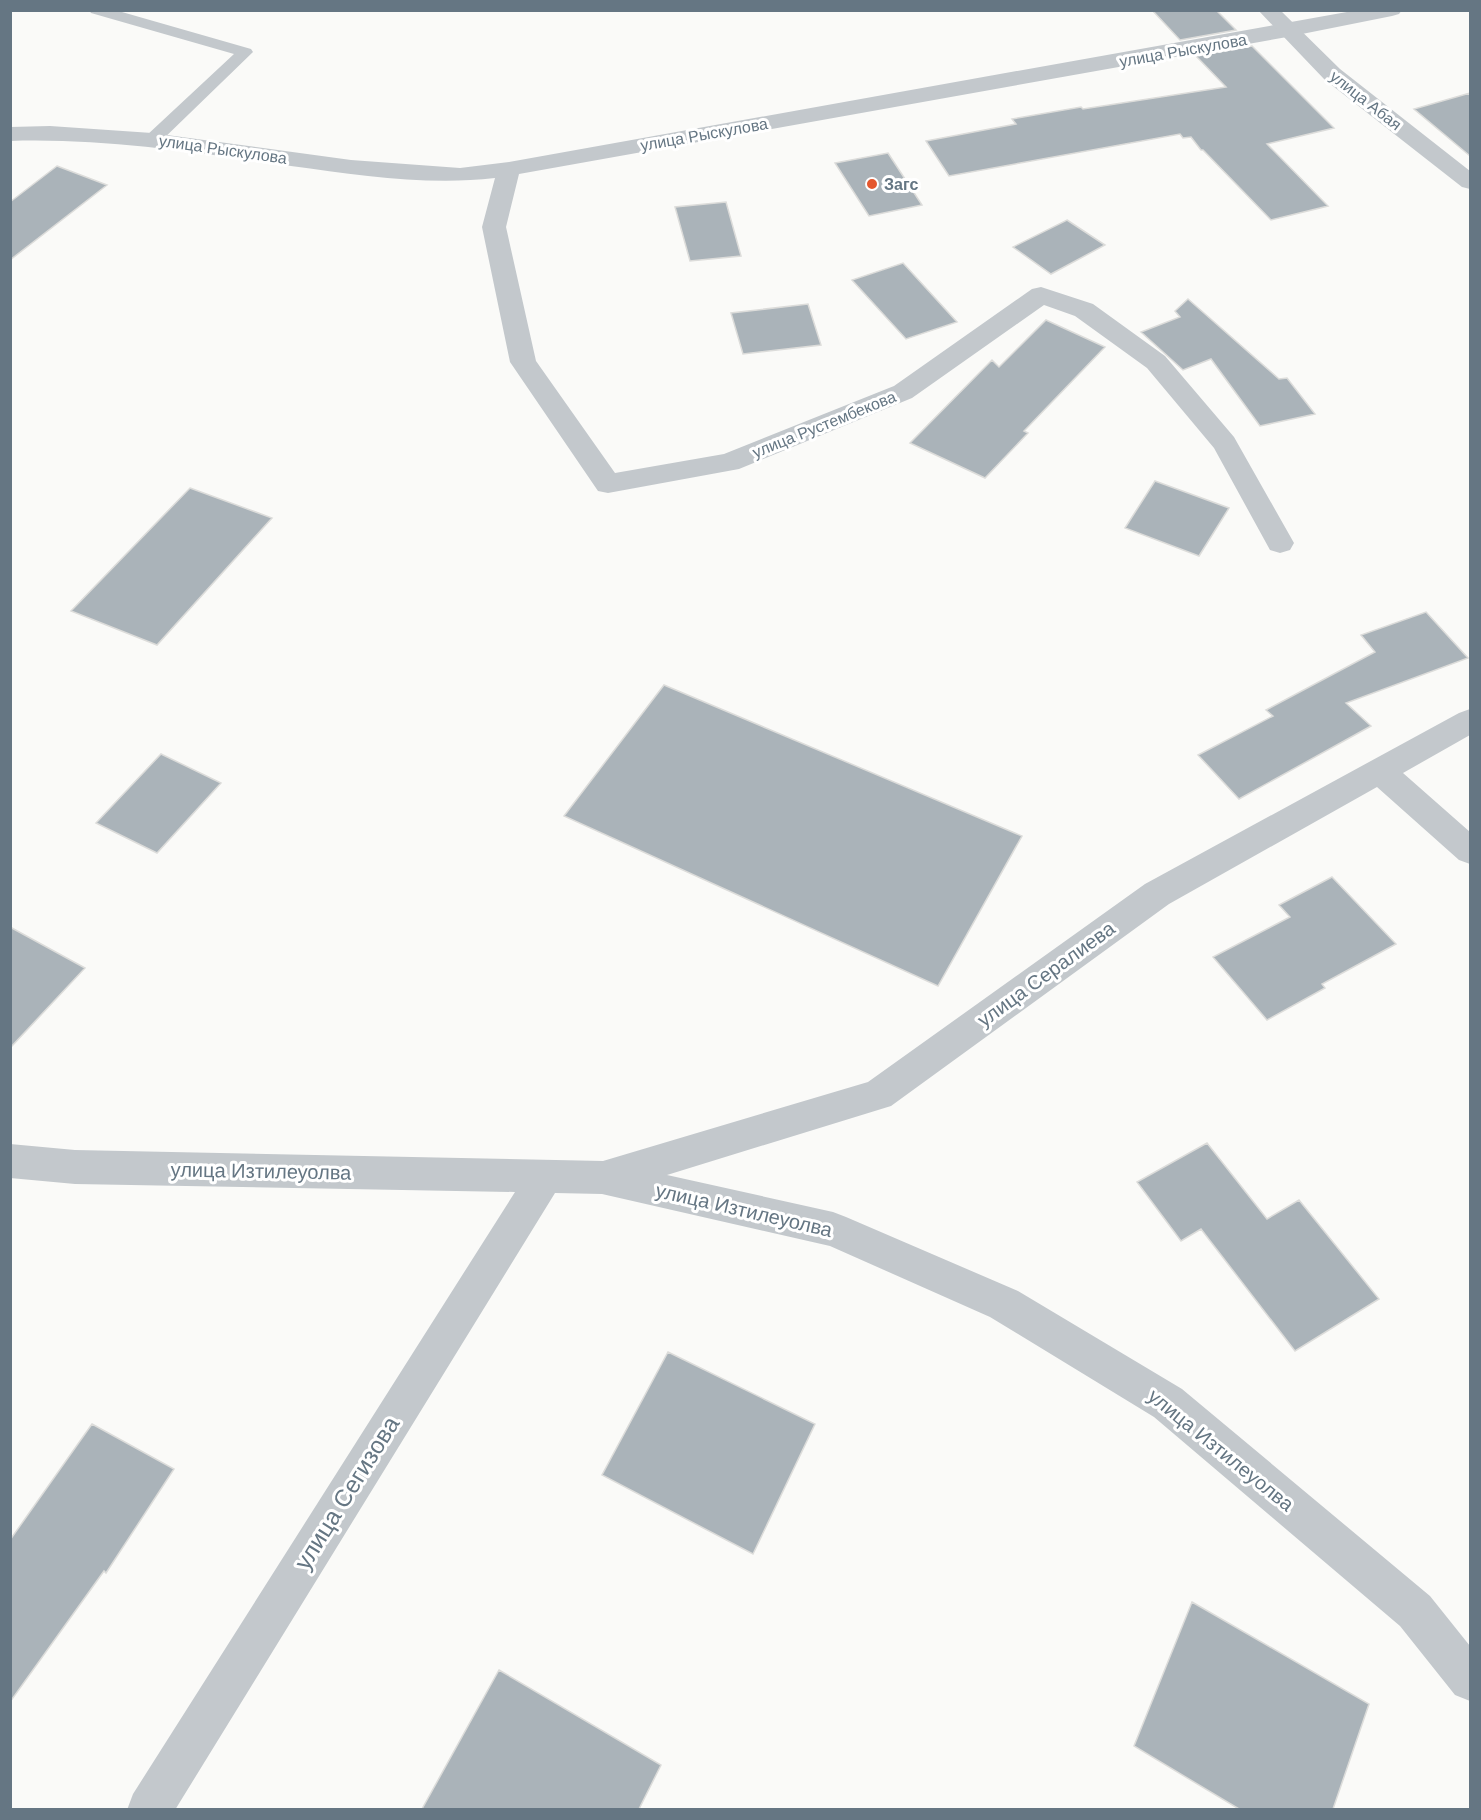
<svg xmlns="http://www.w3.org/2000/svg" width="1481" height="1820" viewBox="0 0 1481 1820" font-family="Arial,sans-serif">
  <rect width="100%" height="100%" fill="#fafaf8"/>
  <path fill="#aab3b9" stroke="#dcdcda" stroke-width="1.5" d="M1152,10H1216L1236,30L1180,40Z
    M1252,46L1334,128L1267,144L1328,206L1271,220L1203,150H1201L1191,137L1183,138L1180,134L949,176L926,141L1016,124L1012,119L1081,107L1083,109L1226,87L1196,56Z
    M1470,93V156L1414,109Z
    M888,153L922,205L869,216L835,163Z
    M57,166L107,185L10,260V202Z
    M726,202L741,256L690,261L675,207Z
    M1067,220L1105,245L1051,274L1013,247Z
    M903,263L957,322L906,339L852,280Z
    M1188,299L1279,379L1287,378L1315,414L1260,426L1211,359L1183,370L1141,332L1180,317L1175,311Z
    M808,304L821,345L743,354L731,313Z
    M1046,320L1105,347L1024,431L1028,433L985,478L910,443L992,360L999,367Z
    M1155,481L1229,508L1199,556L1125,528Z
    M190,488L272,518L157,645L71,611Z
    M1426,612L1468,658L1346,703L1371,726L1239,799L1198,755L1273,716L1266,710L1375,652L1361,635Z
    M664,685L1022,836L938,986L564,816Z
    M161,754L221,783L157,853L96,823Z
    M1332,877L1396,944L1322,984L1325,988L1267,1020L1213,957L1290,917L1279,905Z
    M10,927L85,968L10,1048Z
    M1207,1143L1267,1219L1299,1200L1379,1299L1295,1351L1201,1229L1181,1241L1137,1182Z
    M668,1352L815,1424L753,1554L602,1475Z
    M92,1424L174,1469L106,1573L104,1571L10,1702V1540Z
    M1192,1602L1369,1704L1333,1809H1239L1134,1746Z
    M499,1670L661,1765L639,1809H422Z"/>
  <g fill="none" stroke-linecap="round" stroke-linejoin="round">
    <path fill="#c3c8cc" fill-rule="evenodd" d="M89,10H115L251,49L253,52L158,144H146L144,140L146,136L234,54L91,13Z"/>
    <path fill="#c3c8cc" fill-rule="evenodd" d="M1358,10H1402L1399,14L1392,16L1287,37L519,174L506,227L536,361L615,473L724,454L894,386L1032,289L1041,287L1093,304L1165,356L1234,437L1294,543L1290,550L1280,553L1270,550L1214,448L1147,368L1075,316L1044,305L912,398L739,469L608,493L598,491L510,362L482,227L495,178C428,186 358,175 291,166C198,153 105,138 10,141V127L50,126L152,133L351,160L460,168L509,162Z
      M1470,709V735L1403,773L1470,832V864L1459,860L1377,787L1169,904L891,1106L667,1175L833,1212L846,1217L1018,1291L1182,1389L1430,1596L1470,1646V1701L1455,1695L1400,1626L1154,1417L990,1317L830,1246L602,1194L555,1193L175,1810H127L133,1794L515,1192L75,1184L10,1178V1144L75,1150L603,1161L868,1082L1145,884L1459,713Z"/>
    <path fill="#c3c8cc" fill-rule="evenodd" d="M1258,10H1280L1340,69L1470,171V189L1462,187L1324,79Z"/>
  </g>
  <circle fill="#e4572e" stroke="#fff" stroke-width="2" cx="872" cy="184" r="6"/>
  <g text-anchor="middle" stroke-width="6" stroke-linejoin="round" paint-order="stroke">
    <g font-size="16" fill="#657683" stroke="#fff">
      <text transform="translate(1183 50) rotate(-10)" y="6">улица Рыскулова</text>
      <text transform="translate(1366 100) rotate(38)" y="6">улица Абая</text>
      <text transform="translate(704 134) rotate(-10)" y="6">улица Рыскулова</text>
      <text transform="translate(223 149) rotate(8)" y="6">улица Рыскулова</text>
      <text transform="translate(824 424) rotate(-22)" y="6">улица Рустембекова</text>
    </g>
    <g font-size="16" font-weight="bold" fill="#657683" stroke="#fff" text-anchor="start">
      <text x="884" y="190">Загс</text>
    </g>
    <g font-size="20" fill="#657683" stroke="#fff">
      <text transform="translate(1046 974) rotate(-36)" y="7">улица Сералиева</text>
      <text transform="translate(261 1171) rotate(1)" y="7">улица Изтилеуолва</text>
      <text transform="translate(744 1210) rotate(13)" y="7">улица Изтилеуолва</text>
      <text transform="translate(1221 1450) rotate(39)" y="7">улица Изтилеуолва</text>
    </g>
    <g font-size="24" fill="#657683" stroke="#fff">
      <text transform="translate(347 1493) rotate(-58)" y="8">улица Сегизова</text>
    </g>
  </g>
  <rect width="1481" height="1820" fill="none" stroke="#657683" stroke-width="24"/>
</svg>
